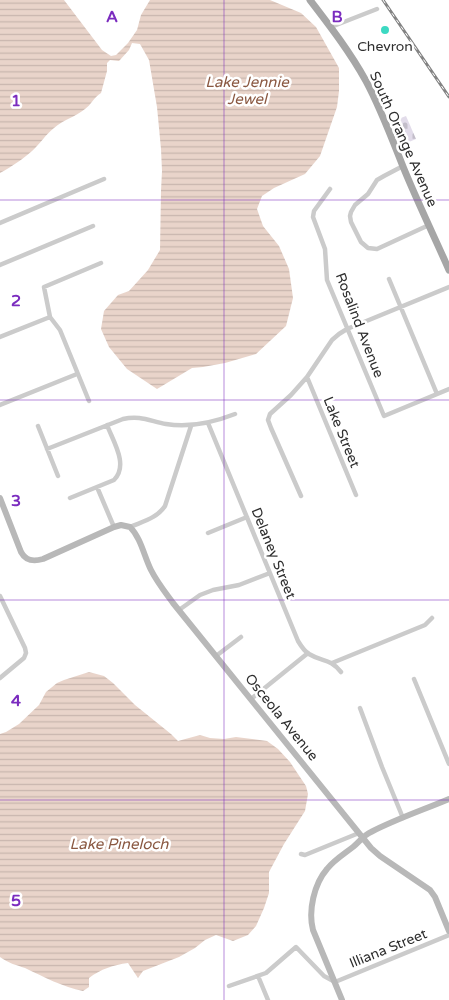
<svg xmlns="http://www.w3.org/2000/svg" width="449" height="1000" viewBox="0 0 449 1000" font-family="'Varela Round',sans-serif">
  <defs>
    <pattern id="cemetery-stones" width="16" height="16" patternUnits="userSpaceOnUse" patternTransform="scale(1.25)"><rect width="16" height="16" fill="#e2dcea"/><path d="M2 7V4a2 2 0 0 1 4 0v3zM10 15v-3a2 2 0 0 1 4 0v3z" fill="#c2bdc9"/></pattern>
    <pattern id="water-rules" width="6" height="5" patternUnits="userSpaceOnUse" patternTransform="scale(1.25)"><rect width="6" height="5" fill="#e9d4ca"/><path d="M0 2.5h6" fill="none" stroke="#c8b6ae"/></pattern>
  </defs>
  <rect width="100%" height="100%" fill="#fff"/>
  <path fill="url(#cemetery-stones)" d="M406,116L416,139L402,145L393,121Z"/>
  <path fill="url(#water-rules)" d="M0,0H64L102,50L111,56L116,55L128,43L137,30L141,15L150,0H270L301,13L316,27L339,68V91L337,107L320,156L305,174L274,188L262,196L257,209L263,226L279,246L289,269L293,298L286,326L256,354L225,363L203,367L192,368L157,389L127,369L109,347L101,329L104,311L118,295L129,291L148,270L160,250L161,191L162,171L161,149L157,107L149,60L140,44L132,43L129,50L119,61L110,60L107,63V71L101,93C94,97 91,105 85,109C75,117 63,120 54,128C46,134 40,144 32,151C23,159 11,167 0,173Z
    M89,672L104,676L113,683L135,705L171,734L178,741L200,735L210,738L224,739L236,737L267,741L278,749L290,762L306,786L308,794L305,811L284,844L269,872V893L264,908L256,926L248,935L233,941L216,935L205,940L195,948L179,957L143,971L138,978L128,963C113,965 101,969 89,978V987L83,991C63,987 44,977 25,968C16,965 8,963 0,957V734L6,732L19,724L39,705L46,692L57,683L64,680Z"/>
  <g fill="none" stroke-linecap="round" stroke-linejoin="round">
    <path stroke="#cbcbcb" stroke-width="4.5" d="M331,27L377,9
      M403,166L384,176L377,180L368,194L355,205L351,212L350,216L351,222L361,242L368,248L377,249L429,225
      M330,189L314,211L313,217L325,249L327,280L384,416L449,389
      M0,223L104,179
      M0,265L93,226
      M389,279L437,394
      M0,337L50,317
      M307,377L356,495
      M89,401L60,330L50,317L44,287L101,263
      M0,405L77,374
      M208,423L298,641C301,646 304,651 309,654C322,662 330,658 341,672
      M38,426L58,476
      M47,449L123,419C140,415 150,421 166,424C190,428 212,423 235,414
      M97,487L114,527
      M301,496L271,428L268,420L270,414L291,395L307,377L332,340L339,334L347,329L449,287
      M70,498L114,480C129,465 113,441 107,425
      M130,527C144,521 157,518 165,506L191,426
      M208,533L247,517
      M0,596L25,648L26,653L24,658L0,678
      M179,610L200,595L213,590L239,585L270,573
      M216,656L241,637
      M332,663L425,625L432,618
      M414,679L449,764
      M251,699L308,653
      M360,708L382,767L403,818
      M301,854L305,855L359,833
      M258,976L268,1000
      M229,986L266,973L296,947L324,976L335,982L449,935"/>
    <path stroke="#b8b8b8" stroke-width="6" d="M0,498L21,552C26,561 33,562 43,559L114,527L121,525L130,527C141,538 144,556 151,570C157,582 165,592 173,603L371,848L380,856L430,890L435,897L449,931
      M342,1000L313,930C308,911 314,884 327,869C334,860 344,854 353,847C359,842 364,835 371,832C396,819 423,810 449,799"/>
    <path stroke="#a6a6a6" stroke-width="7" d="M310,0C330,26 350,52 366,81C381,109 392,139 404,169C418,203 434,236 449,270"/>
    <g stroke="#838383" stroke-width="3">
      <path id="rail" d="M383,0L449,97"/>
    </g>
    <use href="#rail" stroke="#fff" stroke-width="1" stroke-dasharray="4" stroke-linecap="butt"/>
  </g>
  <path fill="none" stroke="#7b2cbf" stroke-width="1" stroke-opacity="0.55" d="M224,0V1000M0,200H449M0,400H449M0,600H449M0,800H449"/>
  <circle fill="#3cd9c2" stroke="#fff" stroke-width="2" cx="385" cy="30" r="5"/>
  <g text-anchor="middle" stroke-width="5" stroke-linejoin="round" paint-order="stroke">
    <g font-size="14" fill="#2e2e2e" stroke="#fff">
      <text x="385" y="51">Chevron</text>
    </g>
    <g font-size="14" fill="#2e2e2e" stroke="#fff">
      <text transform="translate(404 139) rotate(66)" y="5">South Orange Avenue</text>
      <text transform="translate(360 325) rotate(69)" y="5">Rosalind Avenue</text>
      <text transform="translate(342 432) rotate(68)" y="5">Lake Street</text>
      <text transform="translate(274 553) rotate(68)" y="5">Delaney Street</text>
      <text transform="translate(282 717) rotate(51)" y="5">Osceola Avenue</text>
      <text transform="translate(388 948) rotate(-22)" y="5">Illiana Street</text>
    </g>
    <g font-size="15" font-style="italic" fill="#8a5841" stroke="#fff">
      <text x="247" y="87">Lake Jennie<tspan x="247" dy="17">Jewel</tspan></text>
      <text x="119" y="849">Lake Pineloch</text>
    </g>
  </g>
  <g font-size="16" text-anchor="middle" font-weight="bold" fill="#7b2cbf" stroke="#fff" stroke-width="5" stroke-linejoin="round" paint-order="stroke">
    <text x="112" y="22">A</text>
    <text x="337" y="22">B</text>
    <text x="16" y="106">1</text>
    <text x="16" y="306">2</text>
    <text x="16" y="506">3</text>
    <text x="16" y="706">4</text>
    <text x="16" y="906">5</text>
  </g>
</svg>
